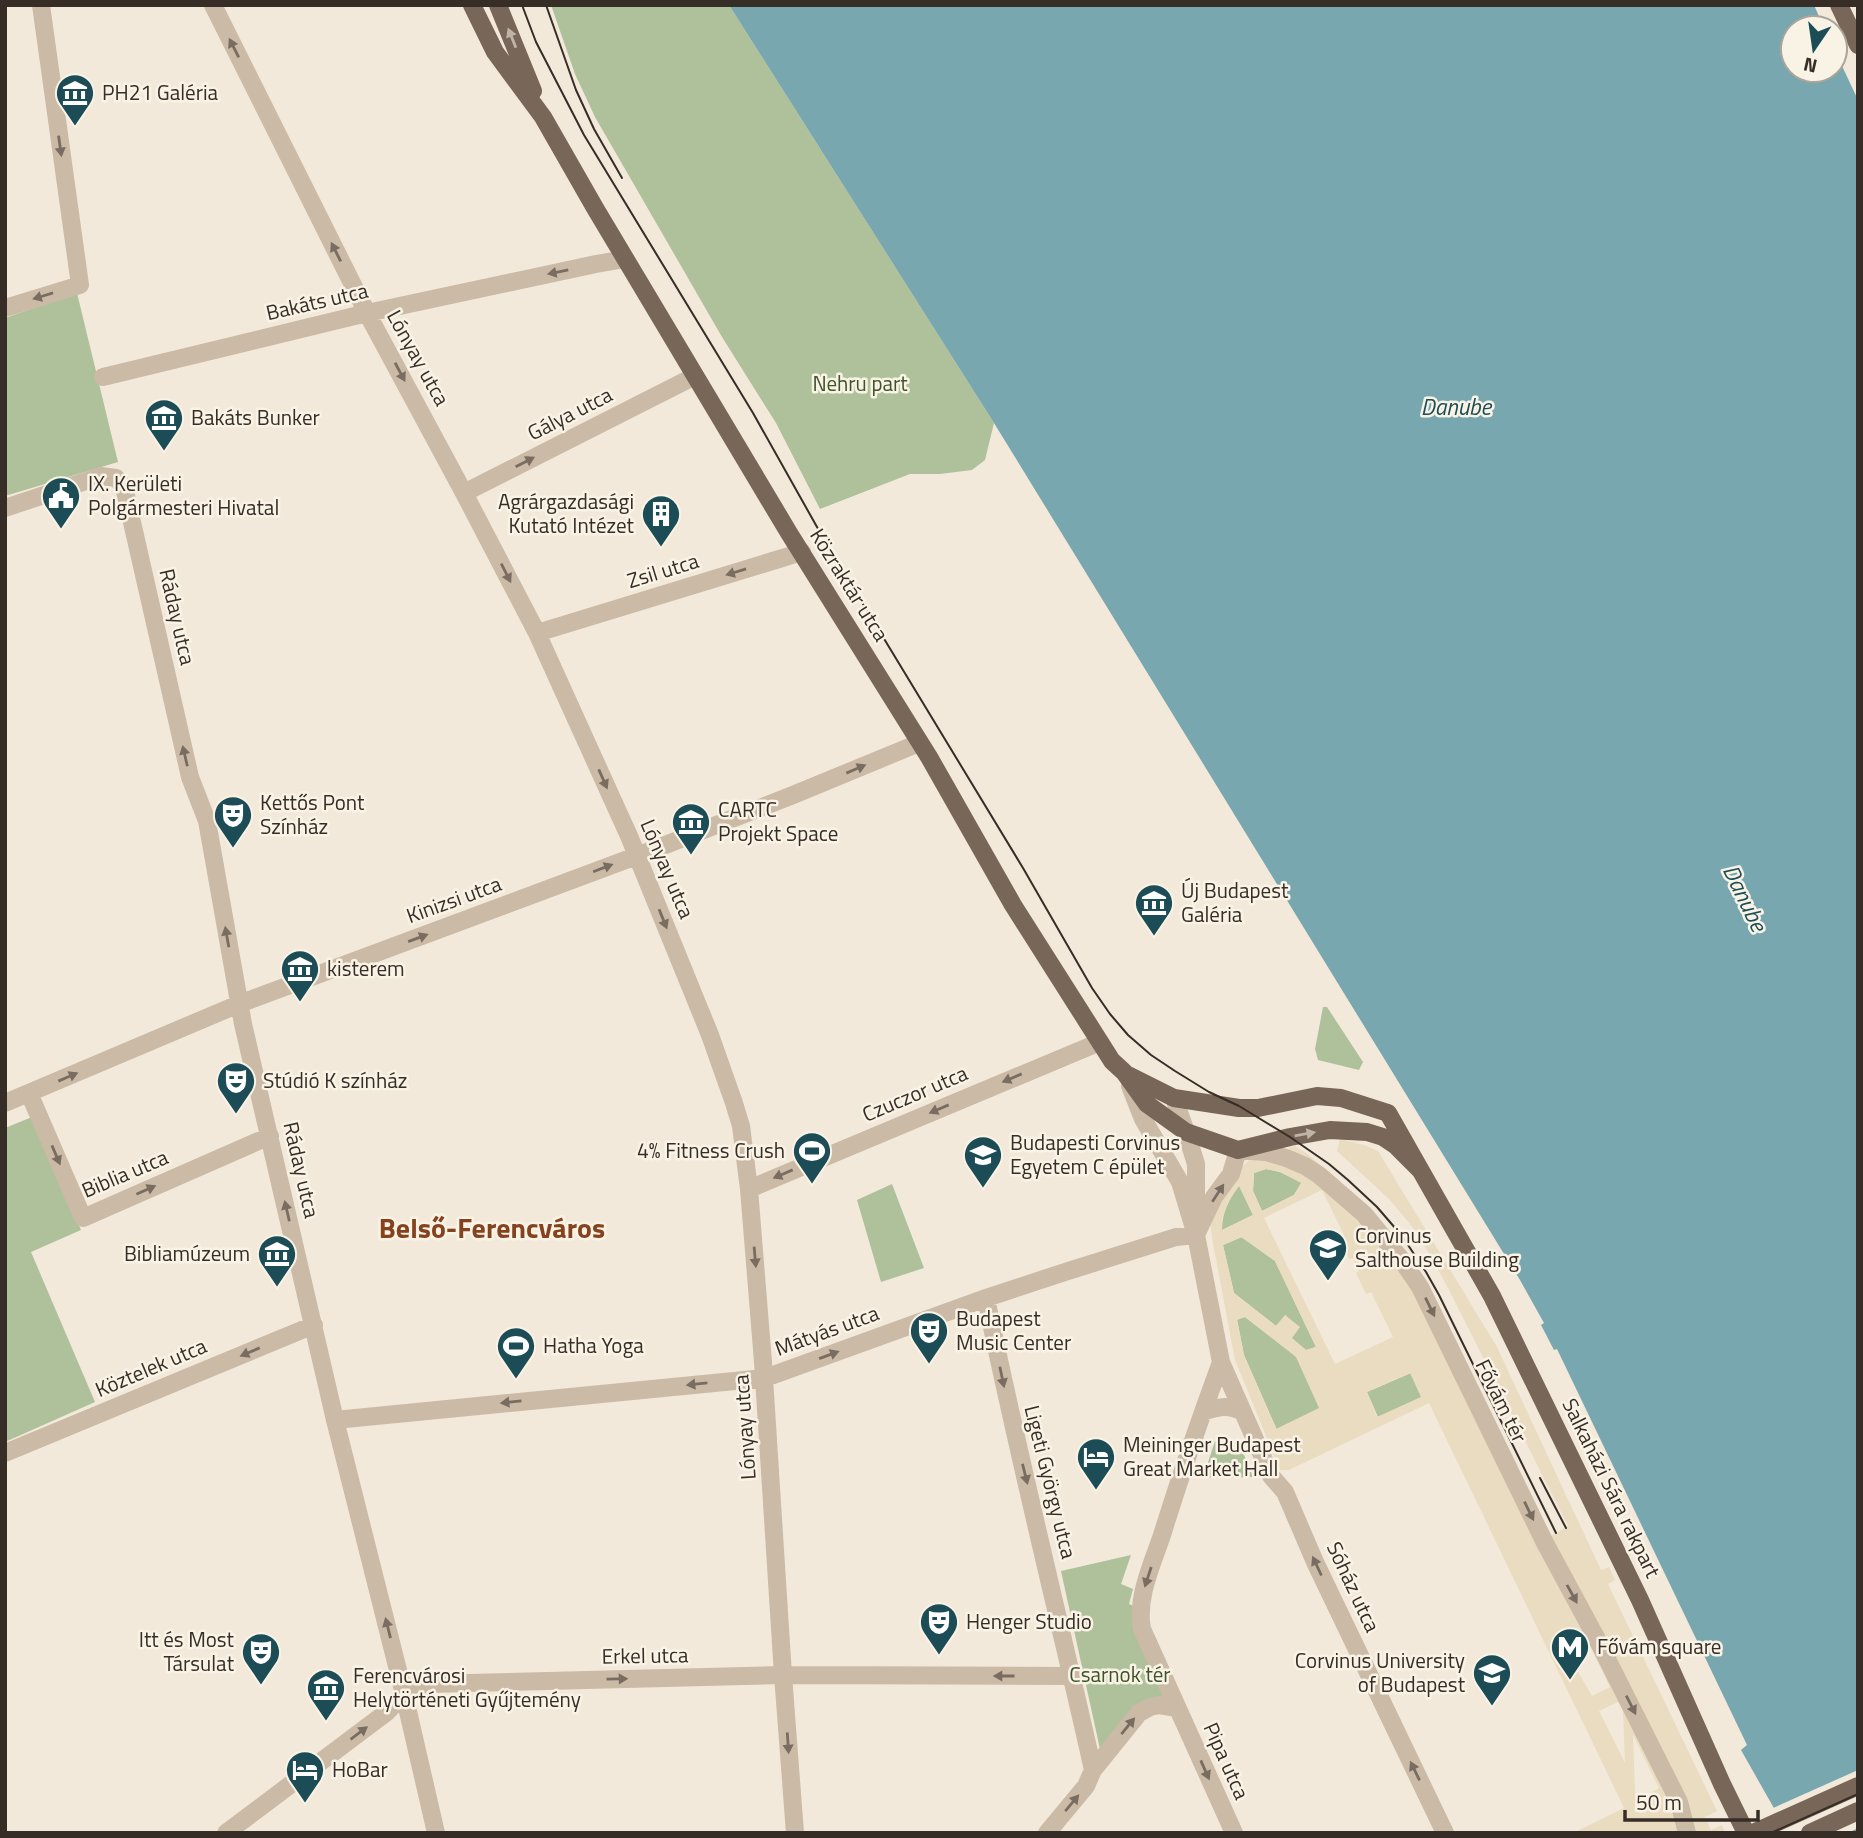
<svg xmlns="http://www.w3.org/2000/svg" width="1863" height="1838" viewBox="0 0 1863 1838" font-family="'Titillium Web',sans-serif">
  <rect width="100%" height="100%" fill="#f2e9da"/>
  <path fill="#afc19a" d="M551,5H729L994,423L985,460L972,470L940,474H910L820,509L776,423L722,337L595,117L575,74Z
    M77,293L118,462L5,496V318Z
    M1323,1007H1327L1363,1062L1359,1070L1318,1060L1315,1049Z
    M32,1117L81,1230L31,1252L95,1402L5,1442V1128Z
    M1266,1169L1280,1172L1302,1182L1294,1195L1262,1211L1253,1191L1254,1173Z
    M892,1184L924,1268L881,1282L857,1200Z
    M1239,1185L1253,1215L1222,1230C1222,1212 1229,1200 1239,1185Z
    M1242,1237L1275,1261L1316,1347L1306,1350L1291,1338L1286,1315L1276,1326L1234,1293L1223,1245Z
    M1245,1317L1297,1357L1320,1408L1277,1430L1244,1355L1237,1319Z
    M1411,1373L1422,1397L1378,1417L1367,1392Z
    M1238,1440L1253,1477L1203,1478L1215,1441L1227,1445Z
    M1131,1555L1121,1584L1133,1589L1129,1604L1136,1607L1168,1698L1100,1749L1061,1571Z"/>
  <path fill="#eadcc0" fill-rule="evenodd" d="M1340,1139L1364,1145L1378,1151L1497,1347L1601,1570L1609,1567L1615,1580L1608,1584L1717,1811L1705,1817L1711,1830L1722,1825L1725,1833H1573L1624,1808L1429,1403L1289,1470H1280L1235,1360L1212,1238L1210,1219L1238,1170L1253,1157L1288,1150L1290,1147L1295,1146L1309,1155L1373,1212L1551,1536L1568,1526L1448,1288L1430,1255L1410,1224L1389,1199L1337,1151ZM1266,1169L1280,1172L1301,1183L1294,1195L1262,1211L1253,1191L1254,1173ZM1239,1186L1253,1215L1222,1230V1219L1228,1202ZM1322,1190L1344,1235L1339,1237L1349,1259L1353,1258L1356,1264L1359,1271L1356,1273L1366,1294L1371,1292L1393,1337L1335,1364L1264,1218ZM1241,1237L1275,1261L1316,1347L1306,1350L1292,1338L1300,1327L1285,1315L1276,1326L1234,1293L1223,1245ZM1245,1317L1296,1357L1319,1408L1276,1429L1244,1355L1237,1320ZM1410,1373L1421,1397L1377,1417L1367,1392ZM1590,1646L1610,1687L1592,1696L1569,1656ZM1618,1702L1623,1711L1625,1763L1599,1711ZM1633,1735L1659,1788L1639,1800L1635,1792Z"/>
  <path fill="#78a7af" d="M729,5H1814L1824,28H1793V70H1835V51L1858,100V1833H1788L1741,1750L1747,1745L1557,1349L1554,1350L1541,1325L1544,1323L1520,1280L994,423Z"/>
  <path fill="#f2e9da" d="M1858,1770V1828L1848,1833H1784L1771,1809Z"/>
  <g fill="none" stroke-linecap="round" stroke-linejoin="round">
    <path stroke="#cabaa6" stroke-width="18" d="M213,5L367,313L464,493L537,633L629,836L710,1035L734,1103L741,1126L749,1189L763,1362L783,1675L795,1833
      M5,308L80,285L41,5
      M103,377L367,313L596,264L625,259
      M464,493L695,376
      M5,508L101,476L116,478L124,487L190,777L207,821L243,1024L335,1420L404,1694L436,1833
      M537,633L802,552
      M1130,1086L1143,1119L1180,1182L1196,1235L1221,1362L1271,1476L1285,1492L1315,1562L1445,1833
      M29,1093L83,1218L270,1136
      M1174,1098L1186,1132L1196,1164V1214
      M5,1103L239,1004L655,849L793,795L919,743
      M749,1189L1100,1042
      M1196,1235L1214,1197L1231,1174L1238,1150L1266,1152L1286,1158L1305,1166L1319,1175L1364,1214L1401,1259L1420,1287L1545,1543L1598,1641L1679,1802L1687,1833
      M986,1298C1018,1456 1058,1613 1093,1770
      M1221,1362C1200,1419 1180,1477 1162,1535C1152,1565 1136,1598 1142,1629L1234,1833
      M1203,1412C1218,1407 1228,1404 1243,1412
      M335,1420L765,1378L986,1298L1065,1272L1176,1237L1196,1235
      M5,1453L314,1325
      M226,1833L387,1712L404,1694L427,1684L783,1675L1072,1676
      M1047,1833L1086,1786L1093,1770L1139,1713L1150,1707L1159,1705L1177,1708"/>
    <path stroke="#786658" stroke-width="18" d="M472,5L495,52L543,117L595,208L789,533L929,757L1013,905L1112,1061L1124,1072L1147,1104L1186,1132L1238,1150L1290,1137L1330,1130L1367,1132L1383,1137L1395,1145L1421,1171
      M498,5L533,91
      M1839,5L1858,45
      M1128,1075L1174,1098L1239,1108H1258L1317,1096L1341,1098L1388,1113L1492,1296L1640,1600L1722,1784L1746,1833
      M1753,1833L1858,1786
      M1810,1833L1858,1811"/>
    <path stroke="#362d27" stroke-width="2" d="M522,5L536,42L584,135L753,413L826,543L1023,868L1092,988L1110,1014L1128,1035L1151,1055L1175,1071L1209,1092L1239,1106L1290,1137L1329,1164L1348,1180L1377,1207L1402,1236L1426,1272L1439,1295L1556,1533
      M546,5L576,90L594,129L622,178
      M1540,1478L1566,1528
      M1771,1833L1858,1794"/>
  </g>
  <defs><path id="oneway-solid" d="M-6-.8H1V-3.2L6.5 0L1 3.2V.8H-6Z" transform="scale(1.75)"/></defs>
  <g fill="#bfb4a6">
    <use href="#oneway-solid" transform="translate(512 38) rotate(-112)"/>
    <use href="#oneway-solid" transform="translate(1305 1134) rotate(-10)"/>
  </g>
  <g fill="#796c60">
    <use href="#oneway-solid" transform="translate(234 48) rotate(-117)"/>
    <use href="#oneway-solid" transform="translate(60 146) rotate(82)"/>
    <use href="#oneway-solid" transform="translate(336 252) rotate(-117)"/>
    <use href="#oneway-solid" transform="translate(558 272) rotate(168)"/>
    <use href="#oneway-solid" transform="translate(43 296) rotate(163)"/>
    <use href="#oneway-solid" transform="translate(400 372) rotate(62)"/>
    <use href="#oneway-solid" transform="translate(525 462) rotate(-27)"/>
    <use href="#oneway-solid" transform="translate(736 572) rotate(163)"/>
    <use href="#oneway-solid" transform="translate(506 573) rotate(63)"/>
    <use href="#oneway-solid" transform="translate(185 756) rotate(-103)"/>
    <use href="#oneway-solid" transform="translate(856 769) rotate(-23)"/>
    <use href="#oneway-solid" transform="translate(603 779) rotate(66)"/>
    <use href="#oneway-solid" transform="translate(603 868) rotate(-21)"/>
    <use href="#oneway-solid" transform="translate(663 919) rotate(68)"/>
    <use href="#oneway-solid" transform="translate(227 937) rotate(-100)"/>
    <use href="#oneway-solid" transform="translate(418 938) rotate(-20)"/>
    <use href="#oneway-solid" transform="translate(68 1077) rotate(-23)"/>
    <use href="#oneway-solid" transform="translate(1012 1078) rotate(157)"/>
    <use href="#oneway-solid" transform="translate(939 1109) rotate(157)"/>
    <use href="#oneway-solid" transform="translate(56 1155) rotate(67)"/>
    <use href="#oneway-solid" transform="translate(783 1174) rotate(157)"/>
    <use href="#oneway-solid" transform="translate(146 1190) rotate(-24)"/>
    <use href="#oneway-solid" transform="translate(1218 1193) rotate(-57)"/>
    <use href="#oneway-solid" transform="translate(287 1211) rotate(-103)"/>
    <use href="#oneway-solid" transform="translate(755 1257) rotate(85)"/>
    <use href="#oneway-solid" transform="translate(1430 1307) rotate(64)"/>
    <use href="#oneway-solid" transform="translate(250 1352) rotate(157)"/>
    <use href="#oneway-solid" transform="translate(829 1355) rotate(-20)"/>
    <use href="#oneway-solid" transform="translate(1002 1377) rotate(78)"/>
    <use href="#oneway-solid" transform="translate(697 1384) rotate(174)"/>
    <use href="#oneway-solid" transform="translate(511 1402) rotate(174)"/>
    <use href="#oneway-solid" transform="translate(1025 1474) rotate(76)"/>
    <use href="#oneway-solid" transform="translate(1529 1511) rotate(64)"/>
    <use href="#oneway-solid" transform="translate(1317 1566) rotate(-115)"/>
    <use href="#oneway-solid" transform="translate(1148 1577) rotate(108)"/>
    <use href="#oneway-solid" transform="translate(1572 1594) rotate(61)"/>
    <use href="#oneway-solid" transform="translate(388 1628) rotate(-104)"/>
    <use href="#oneway-solid" transform="translate(1004 1676) rotate(-180)"/>
    <use href="#oneway-solid" transform="translate(617 1679) rotate(-1)"/>
    <use href="#oneway-solid" transform="translate(1631 1705) rotate(63)"/>
    <use href="#oneway-solid" transform="translate(1128 1726) rotate(-51)"/>
    <use href="#oneway-solid" transform="translate(359 1733) rotate(-37)"/>
    <use href="#oneway-solid" transform="translate(788 1743) rotate(86)"/>
    <use href="#oneway-solid" transform="translate(1205 1770) rotate(66)"/>
    <use href="#oneway-solid" transform="translate(1415 1771) rotate(-116)"/>
    <use href="#oneway-solid" transform="translate(1072 1803) rotate(-50)"/>
  </g>
  <defs>
    <g id="museum-pin" transform="scale(2.0125)"><path d="M0 17L-7.5 6A9.5 9.5 0 1 1 7.5 6Z" fill="#1c4d57" stroke="#f9f3e6"/><path d="M0-6L6-3V-2H-6V-3ZM-5-1h2V3h-2ZM-1-1h2V3h-2ZM3-1h2V3H3ZM-6 4H6V6H-6Z" fill="#fff"/></g>
    <g id="civic-pin" transform="scale(2.0125)"><path d="M0 17L-7.5 6A9.5 9.5 0 1 1 7.5 6Z" fill="#1c4d57" stroke="#f9f3e6"/><path d="M-.6-6.5H3V-4.5H.6V-3L4-1V1h2V6H-6V1h2V-1L-.6-3ZM-1.2 2.5V6h2.4V2.5Z" fill="#fff"/></g>
    <g id="building-pin" transform="scale(2.0125)"><path d="M0 17L-7.5 6A9.5 9.5 0 1 1 7.5 6Z" fill="#1c4d57" stroke="#f9f3e6"/><path d="M-4-6H4V6H1V3H-1V6H-4ZM-2.5-4.3h1.7v1.8h-1.7ZM.8-4.3h1.7v1.8H.8ZM-2.5-1h1.7V.8h-1.7ZM.8-1h1.7V.8H.8Z" fill="#fff"/></g>
    <g id="theatre-pin" transform="scale(2.0125)"><path d="M0 17L-7.5 6A9.5 9.5 0 1 1 7.5 6Z" fill="#1c4d57" stroke="#f9f3e6"/><path d="M-5-5.5Q0-4 5-5.5V0Q5 5 0 6Q-5 5-5 0ZM-3.3-2.5H-1v1.5H-3.3ZM1-2.5H3.3v1.5H1ZM-2.8 1Q0 5.5 2.8 1Z" fill="#fff"/></g>
    <g id="stadium-pin" transform="scale(2.0125)"><path d="M0 17L-7.5 6A9.5 9.5 0 1 1 7.5 6Z" fill="#1c4d57" stroke="#f9f3e6"/><path d="M0-5a6.5 5 0 1 0 0 10a6.5 5 0 1 0 0-10ZM-3.5-1.8h7v3.6h-7Z" fill="#fff"/></g>
    <g id="university-pin" transform="scale(2.0125)"><path d="M0 17L-7.5 6A9.5 9.5 0 1 1 7.5 6Z" fill="#1c4d57" stroke="#f9f3e6"/><path d="M0-5L7-2L0 1L-7-2ZM-4 1L0 2.5L4 1V4Q0 6-4 4Z" fill="#fff"/></g>
    <g id="hotel-pin" transform="scale(2.0125)"><path d="M0 17L-7.5 6A9.5 9.5 0 1 1 7.5 6Z" fill="#1c4d57" stroke="#f9f3e6"/><path d="M-6-4.5h1.5V1H6V5H4.5V3h-9V5H-6ZM-4 0a1.8 1.8 0 1 1 3.6 0ZM.5 0V-2.5h3Q6-2.5 6 0Z" fill="#fff"/></g>
    <g id="metro-pin" transform="scale(2.0125)"><path d="M0 17L-7.5 6A9.5 9.5 0 1 1 7.5 6Z" fill="#1c4d57" stroke="#f9f3e6"/><path d="M-5.5 5V-5H-3L0 0L3-5H5.5V5H3V-.5L0 4L-3-.5V5Z" fill="#fff"/></g>
  </defs>
  <g fill-rule="evenodd">
    <use href="#museum-pin" x="75" y="93"/>
    <use href="#museum-pin" x="164" y="418"/>
    <use href="#civic-pin" x="61" y="496"/>
    <use href="#building-pin" x="661" y="514"/>
    <use href="#theatre-pin" x="233" y="815"/>
    <use href="#museum-pin" x="691" y="822"/>
    <use href="#museum-pin" x="1154" y="903"/>
    <use href="#museum-pin" x="300" y="969"/>
    <use href="#theatre-pin" x="236" y="1081"/>
    <use href="#stadium-pin" x="812" y="1151"/>
    <use href="#university-pin" x="983" y="1155"/>
    <use href="#university-pin" x="1328" y="1248"/>
    <use href="#museum-pin" x="277" y="1254"/>
    <use href="#theatre-pin" x="929" y="1331"/>
    <use href="#stadium-pin" x="516" y="1346"/>
    <use href="#hotel-pin" x="1096" y="1457"/>
    <use href="#theatre-pin" x="939" y="1622"/>
    <use href="#metro-pin" x="1570" y="1647"/>
    <use href="#theatre-pin" x="261" y="1652"/>
    <use href="#university-pin" x="1492" y="1673"/>
    <use href="#museum-pin" x="326" y="1688"/>
    <use href="#hotel-pin" x="305" y="1770"/>
  </g>
  <g text-anchor="middle" stroke-width="5" stroke-linejoin="round" paint-order="stroke">
    <g font-size="21" fill="#362d27" stroke="#f9f3e6" text-anchor="start">
      <text x="102" y="100">PH21 Galéria</text>
      <text x="191" y="425">Bakáts Bunker</text>
      <text x="88" y="491">IX. Kerületi<tspan x="88" dy="24">Polgármesteri Hivatal</tspan></text>
      <text x="634" y="509" text-anchor="end">Agrárgazdasági<tspan x="634" dy="24">Kutató Intézet</tspan></text>
      <text x="260" y="810">Kettős Pont<tspan x="260" dy="24">Színház</tspan></text>
      <text x="718" y="817">CARTC<tspan x="718" dy="24">Projekt Space</tspan></text>
      <text x="1181" y="898">Új Budapest<tspan x="1181" dy="24">Galéria</tspan></text>
      <text x="327" y="976">kisterem</text>
      <text x="263" y="1088">Stúdió K színház</text>
      <text x="1010" y="1150">Budapesti Corvinus<tspan x="1010" dy="24">Egyetem C épület</tspan></text>
      <text x="785" y="1158" text-anchor="end">4% Fitness Crush</text>
      <text x="1355" y="1243">Corvinus<tspan x="1355" dy="24">Salthouse Building</tspan></text>
      <text x="250" y="1261" text-anchor="end">Bibliamúzeum</text>
      <text x="956" y="1326">Budapest<tspan x="956" dy="24">Music Center</tspan></text>
      <text x="543" y="1353">Hatha Yoga</text>
      <text x="1123" y="1452">Meininger Budapest<tspan x="1123" dy="24">Great Market Hall</tspan></text>
      <text x="966" y="1629">Henger Studio</text>
      <text x="234" y="1647" text-anchor="end">Itt és Most<tspan x="234" dy="24">Társulat</tspan></text>
      <text x="1597" y="1654">Fővám square</text>
      <text x="1465" y="1668" text-anchor="end">Corvinus University<tspan x="1465" dy="24">of Budapest</tspan></text>
      <text x="353" y="1683">Ferencvárosi<tspan x="353" dy="24">Helytörténeti Gyűjtemény</tspan></text>
      <text x="332" y="1777">HoBar</text>
    </g>
    <g font-size="21" fill="#362d27" stroke="#f9f3e6">
      <text transform="translate(317 302) rotate(-13)" y="7">Bakáts utca</text>
      <text transform="translate(418 358) rotate(61)" y="7">Lónyay utca</text>
      <text transform="translate(570 414) rotate(-27)" y="7">Gálya utca</text>
      <text transform="translate(663 571) rotate(-17)" y="7">Zsil utca</text>
      <text transform="translate(849 585) rotate(58)" y="7">Közraktár utca</text>
      <text transform="translate(177 617) rotate(77)" y="7">Ráday utca</text>
      <text transform="translate(667 869) rotate(67)" y="7">Lónyay utca</text>
      <text transform="translate(454 900) rotate(-20)" y="7">Kinizsi utca</text>
      <text transform="translate(915 1094) rotate(-23)" y="7">Czuczor utca</text>
      <text transform="translate(301 1170) rotate(77)" y="7">Ráday utca</text>
      <text transform="translate(125 1174) rotate(-23)" y="7">Biblia utca</text>
      <text transform="translate(827 1331) rotate(-20)" y="7">Mátyás utca</text>
      <text transform="translate(151 1368) rotate(-23)" y="7">Köztelek utca</text>
      <text transform="translate(1501 1401) rotate(64)" y="7">Fővám tér</text>
      <text transform="translate(745 1427) rotate(-94)" y="7">Lónyay utca</text>
      <text transform="translate(1050 1482) rotate(76)" y="7">Ligeti György utca</text>
      <text transform="translate(1611 1488) rotate(64)" y="7">Salkaházi Sára rakpart</text>
      <text transform="translate(1353 1587) rotate(65)" y="7">Sóház utca</text>
      <text transform="translate(645 1656) rotate(-1)" y="7">Erkel utca</text>
      <text transform="translate(1226 1761) rotate(66)" y="7">Pipa utca</text>
    </g>
    <g font-size="21" fill="#40542a" stroke="#f9f3e6">
      <text x="860" y="391">Nehru part</text>
      <text x="1120" y="1682">Csarnok tér</text>
    </g>
    <g font-size="23" font-style="italic" fill="#1c4d57" stroke="#f9f3e6">
      <text x="1456" y="415">Danube</text>
      <text transform="translate(1745 898) rotate(64)" y="8">Danube</text>
    </g>
    <g font-size="28" font-weight="bold" fill="#85421f" stroke="#f9f3e6">
      <text x="492" y="1238">Belső-Ferencváros</text>
    </g>
  </g>
  <rect width="1863" height="1838" fill="none" stroke="#362d27" stroke-width="14"/>
  <g transform="translate(1814 49) rotate(193)"><circle r="33" fill="#f9f3e6" stroke="#aba49a" stroke-width="2"/>
  <path d="M0-5L12 26L0 18L-12 26Z" fill="#1c4d57"/>
  <text y="-10" font-size="19" font-weight="bold" text-anchor="middle" fill="#362d27">N</text>
  </g>
  <path d="M1625 1810v10h133v-10" fill="none" stroke="#362d27" stroke-width="3.5"/>
  <text x="1636" y="1810" font-size="21" fill="#362d27" stroke="#f9f3e6" stroke-width="5" paint-order="stroke">50 m</text>
</svg>
